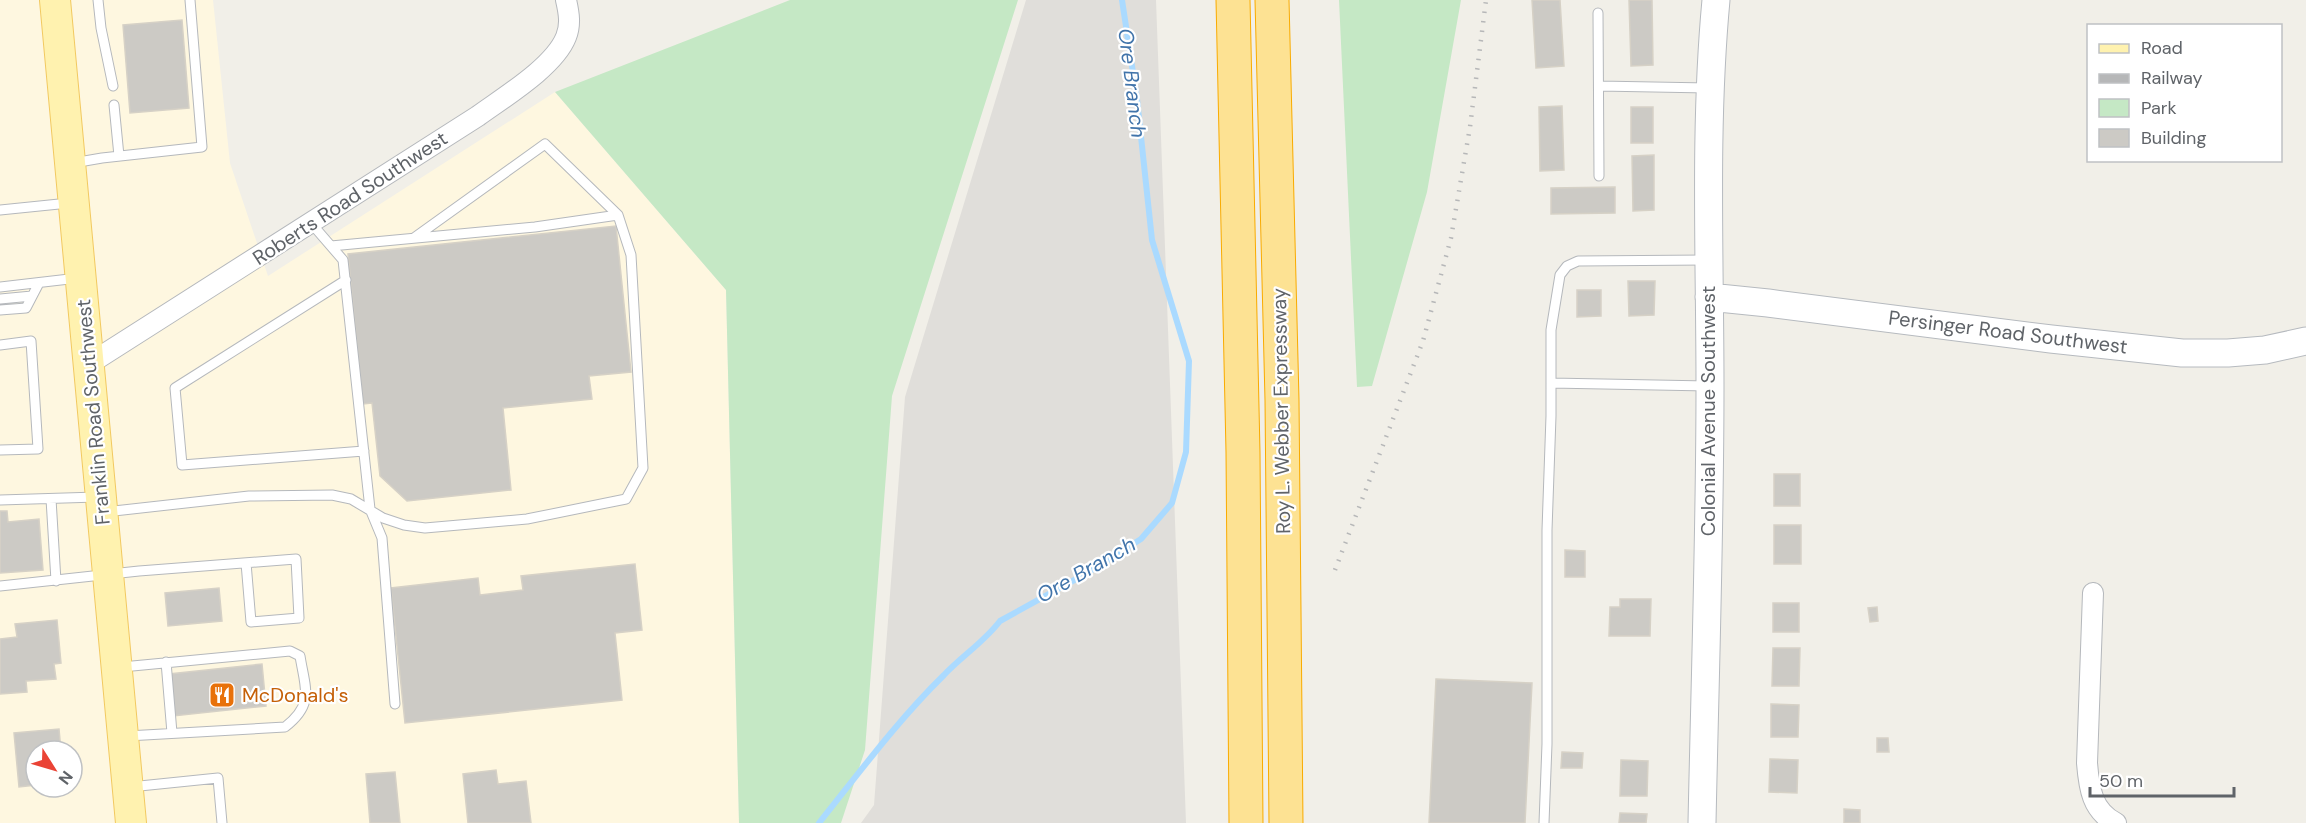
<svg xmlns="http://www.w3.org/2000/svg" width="2306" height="823" viewBox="0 0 2306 823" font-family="'DM Sans',sans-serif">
  <rect width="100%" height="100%" fill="#f1efe8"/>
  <path fill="#fef7e0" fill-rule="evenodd" d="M0,0H213L230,163L268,276L555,92L726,290L739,823H0ZM36,751H72V787H36Z"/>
  <path fill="#e0deda" d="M1026,0H1156L1186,823H861L874,805L905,397Z"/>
  <path fill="#c5e8c5" d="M790,0H1018L892,396L865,750L841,823H739L726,290L555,92Z
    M1339,0H1461L1427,192L1372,386L1357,387Z"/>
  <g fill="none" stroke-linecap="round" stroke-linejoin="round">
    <path stroke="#aadaff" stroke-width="6" d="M819,823C859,773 898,720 944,675C962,656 984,642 1000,621L1087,573L1141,539L1172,503L1186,452L1189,361L1152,240L1137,99L1122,0"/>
  </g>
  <path fill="#cccac5" stroke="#d6d1c6" stroke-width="1.5" d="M1532,0H1560L1564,66L1536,68Z
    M1629,0H1652L1653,65L1631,66Z
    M182,20L189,108L130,113L123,25Z
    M1562,106L1564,170L1540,171L1539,107Z
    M1631,107H1653V143H1631Z
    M1654,155V210L1633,211L1632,156Z
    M1615,187V213L1551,214V188Z
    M616,226L631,372L589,376L592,399L503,408L511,490L407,501L380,476L372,403L363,404L348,254Z
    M1628,281H1655L1654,315L1629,316Z
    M1577,290H1601V316L1577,317Z
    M1774,474H1800V506H1774Z
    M0,511H7L8,522L39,519L43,570L0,573Z
    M1774,525H1801V564H1774Z
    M1565,550L1585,551V577H1565Z
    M635,564L642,630L615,633L622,700L405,723L391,588L478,578L480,595L523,590L521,576Z
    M219,588L222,621L168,626L165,593Z
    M1620,599H1651L1650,636H1609L1610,607H1620Z
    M1773,603H1799V632H1773Z
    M1877,607L1878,621L1870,622L1868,608Z
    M57,620L61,663L54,664L56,679L26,681L27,692L0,694V639L17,637L15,624Z
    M1773,648H1800L1799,686H1772Z
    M262,664L266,706L173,716L169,674Z
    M1436,679L1532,683L1525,823H1429Z
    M1771,704L1799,705L1798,737H1771Z
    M59,729L61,751H36V785L19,787L14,733Z
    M1877,738H1888L1889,752H1877Z
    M1562,752L1583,753L1582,768H1561Z
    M1770,759L1798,760L1797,793L1769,792Z
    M1621,760L1648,761L1647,796H1620Z
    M496,770L498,784L526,781L531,823H468L463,774Z
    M395,772L400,823H370L366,774Z
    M1844,809L1860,810V823H1844Z
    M1620,813L1647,814L1646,823H1619Z"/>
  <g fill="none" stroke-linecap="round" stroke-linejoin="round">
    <g stroke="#b5b8bc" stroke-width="11">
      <path id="lane" d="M98,0L101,28L113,86
        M1598,13L1599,176
        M1599,86L1708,88
        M114,105L119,156
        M73,163L102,158L202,147L190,0
        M0,210L69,203
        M311,223L343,260L370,509L382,538L395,704
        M331,246L535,227L618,215
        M346,280L175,388L182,465L364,451
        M0,287L78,278
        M0,299L32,296
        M0,310L26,308L39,283
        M0,345L31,341L38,449L0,450
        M1551,383L1708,386
        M51,499L56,581
        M0,500L97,497
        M105,512L249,496L332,495L351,499L383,518L404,525L425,528L527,519L626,499L643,468L631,255L618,215L545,144L414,238
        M0,586L139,571L296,559L299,618L251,622L246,563
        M166,662L172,733
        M122,667L290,651L300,656C305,688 315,704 285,727L127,736
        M130,787L218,778L222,823
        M1544,823L1547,744V530L1551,416V330L1560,275L1567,266L1578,261L1706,260"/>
    </g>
    <g stroke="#b5b8bc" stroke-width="22">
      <path id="street" d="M89,364L478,116C504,97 554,67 566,37C571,25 569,13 566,0
        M2093,593L2087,763C2089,788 2092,811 2116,823"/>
    </g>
    <g stroke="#b6babf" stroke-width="29">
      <path id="secondary" d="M1709,297L1768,303L2051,339L2182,353H2228L2265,350L2306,341
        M1702,823C1705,678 1710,532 1710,386C1710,258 1704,128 1716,0"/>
    </g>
    <g stroke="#f2c960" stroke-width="32">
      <path id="primary" d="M55,0L131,823"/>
    </g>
    <g stroke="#f9ab00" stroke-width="35">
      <path id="highway" d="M1233,0L1243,452L1246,823
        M1272,0L1282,400L1286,823"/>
    </g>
    <use href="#lane" stroke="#fff" stroke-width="9"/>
    <use href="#street" stroke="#fff" stroke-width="20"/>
    <use href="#secondary" stroke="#fff" stroke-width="27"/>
    <use href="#primary" stroke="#fff2af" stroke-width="30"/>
    <use href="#highway" stroke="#fde293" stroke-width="33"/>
    <path stroke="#b6b7b8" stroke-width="4.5" stroke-dasharray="1.5 8" stroke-linecap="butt" d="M1335,570L1423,341L1451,238L1470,127L1486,0"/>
  </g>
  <defs>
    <g id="restaurant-square" transform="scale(1.35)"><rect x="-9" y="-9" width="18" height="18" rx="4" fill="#e8710a" stroke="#fff"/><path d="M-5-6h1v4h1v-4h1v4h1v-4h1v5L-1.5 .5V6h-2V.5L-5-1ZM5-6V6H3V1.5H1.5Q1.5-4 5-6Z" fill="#fff"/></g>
  </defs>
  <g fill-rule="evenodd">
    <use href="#restaurant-square" x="222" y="695"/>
  </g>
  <g text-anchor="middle" stroke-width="4.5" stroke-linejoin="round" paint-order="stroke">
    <g font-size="20" fill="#5f6368" stroke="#fff">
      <text transform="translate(350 198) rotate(-33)" y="7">Roberts Road Southwest</text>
      <text transform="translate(2008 332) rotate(7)" y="7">Persinger Road Southwest</text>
      <text transform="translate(1281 411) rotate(-91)" y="7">Roy L. Webber Expressway</text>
      <text transform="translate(1708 411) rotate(-90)" y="7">Colonial Avenue Southwest</text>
      <text transform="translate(93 412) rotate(-95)" y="7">Franklin Road Southwest</text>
    </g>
    <g font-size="20" fill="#c56008" stroke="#fff" text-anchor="start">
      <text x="242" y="702">McDonald's</text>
    </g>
    <g font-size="21" font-style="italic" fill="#4174aa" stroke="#fff">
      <text transform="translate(1132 83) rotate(83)" y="7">Ore Branch</text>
      <text transform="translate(1086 570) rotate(-30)" y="7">Ore Branch</text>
    </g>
  </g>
  <rect x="2087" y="24" width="195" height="138" fill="#ffffff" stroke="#bfc1c3" stroke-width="1.5"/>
  <rect x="2099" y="44" width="30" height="9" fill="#fff2af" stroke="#bfc1c3" stroke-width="1.5"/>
  <text x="2141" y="54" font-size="18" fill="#5f6368">Road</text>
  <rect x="2099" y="74" width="30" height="9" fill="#b6b7b8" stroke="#bfc1c3" stroke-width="1.5"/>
  <text x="2141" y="84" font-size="18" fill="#5f6368">Railway</text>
  <rect x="2099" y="99" width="30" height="18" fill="#c5e8c5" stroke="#bfc1c3" stroke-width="1.5"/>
  <text x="2141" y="114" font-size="18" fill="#5f6368">Park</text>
  <rect x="2099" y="129" width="30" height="18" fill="#cccac5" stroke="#bfc1c3" stroke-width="1.5"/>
  <text x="2141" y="144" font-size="18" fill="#5f6368">Building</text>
  <g transform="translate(54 769) rotate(127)"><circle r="28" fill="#ffffff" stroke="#bfc1c3" stroke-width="1.5"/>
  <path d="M0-4.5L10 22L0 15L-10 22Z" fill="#ea4335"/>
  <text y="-9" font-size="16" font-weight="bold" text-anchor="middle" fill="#5f6368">N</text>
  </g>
  <path d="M2090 787v9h144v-9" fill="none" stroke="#5f6368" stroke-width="3"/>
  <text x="2099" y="787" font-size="18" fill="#5f6368" stroke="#ffffff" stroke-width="4.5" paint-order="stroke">50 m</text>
</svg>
